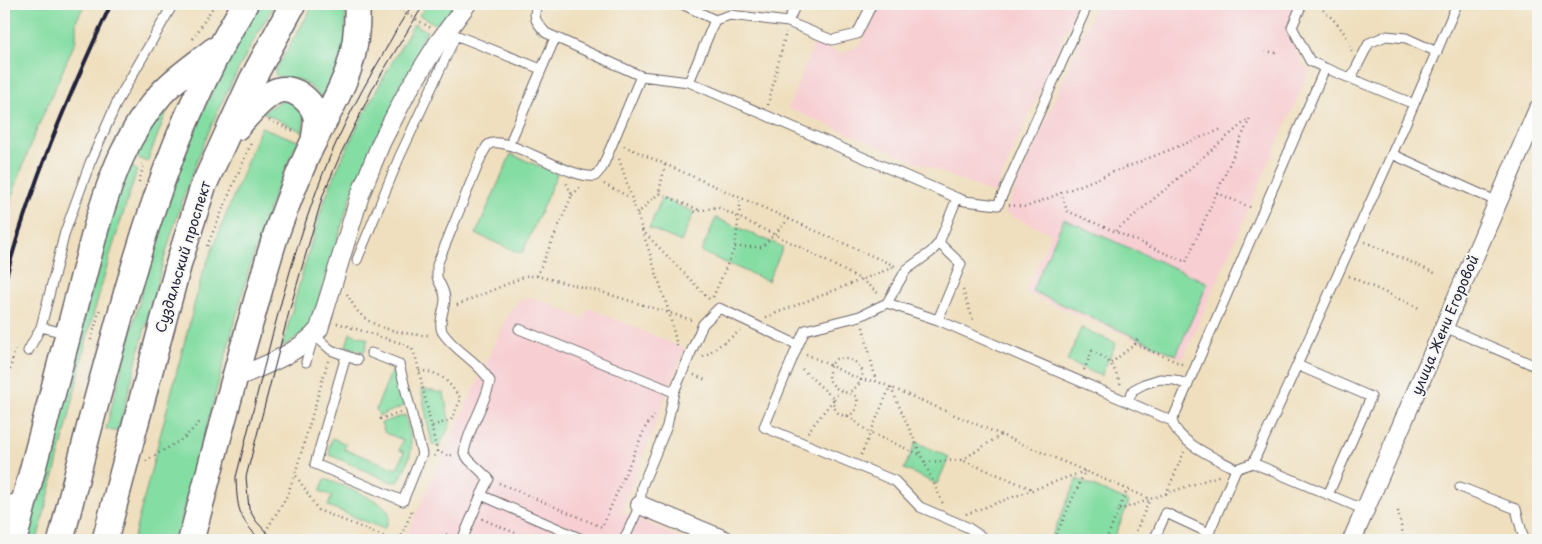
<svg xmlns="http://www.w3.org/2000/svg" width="1542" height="544" viewBox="0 0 1542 544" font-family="'Playpen Sans',sans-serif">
  <rect width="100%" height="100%" fill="#f6f6f2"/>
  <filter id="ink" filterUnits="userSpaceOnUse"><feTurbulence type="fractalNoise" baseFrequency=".02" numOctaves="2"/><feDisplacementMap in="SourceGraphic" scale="10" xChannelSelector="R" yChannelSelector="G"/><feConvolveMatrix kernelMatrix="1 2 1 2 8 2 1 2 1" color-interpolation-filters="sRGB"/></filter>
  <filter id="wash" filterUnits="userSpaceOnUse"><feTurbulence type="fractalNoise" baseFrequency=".0096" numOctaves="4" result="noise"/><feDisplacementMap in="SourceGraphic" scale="20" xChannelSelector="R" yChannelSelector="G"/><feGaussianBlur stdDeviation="1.12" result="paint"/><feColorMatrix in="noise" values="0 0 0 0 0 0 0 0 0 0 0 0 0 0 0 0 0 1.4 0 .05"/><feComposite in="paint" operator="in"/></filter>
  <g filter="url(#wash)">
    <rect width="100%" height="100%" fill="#efdfbe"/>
    <path fill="#f7cfd3" d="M880,4H1078L994,194L788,108L814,44L842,54L861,44Z
      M1096,4H1297L1286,30L1304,66L1310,69L1183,359L1025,293L1051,233L1005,213Z
      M530,298L539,299L584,319L589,308L685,349L621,512L686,540H404L510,311L519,301Z"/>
    <path fill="#84dda3" stroke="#53806f" d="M4,4H85L76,21V40L33,138L4,219Z
      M260,4H275C244,55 216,110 195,166C162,252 142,343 118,432L106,429C129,340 151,250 182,163C202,108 230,54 260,4Z
      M314,4H346L345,51L324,97H321C314,90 308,83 298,80C290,77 280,80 275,74V71Z
      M428,4H456L439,26L419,15Z
      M414,24L427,31L421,41L427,44L352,193L312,320C305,333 295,339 282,347C296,297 309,246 326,197C349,136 382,80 414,24Z
      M173,96L147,162L132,155Z
      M285,99L304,112L303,132L262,112Z
      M261,127L298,141L273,197L249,269L176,540H133L202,275Z
      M511,154L557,174L522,254L476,234Z
      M126,163L137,170L112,249L87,337L68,421L37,540H22Z
      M662,198L694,212L681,242L649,228Z
      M716,218L783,247L768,281L701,252Z
      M1064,219L1208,283L1176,355L1032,291Z
      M1081,328L1116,343L1101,376L1067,361Z
      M350,333L368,339L364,352L346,346Z
      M392,370L397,373L406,405L379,416L376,409Z
      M421,389L444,393L450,425L439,447L432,444Z
      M405,415C414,447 414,451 399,481L394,482L389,481L330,455L329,448L332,438L346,444L344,449L397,469L404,452L399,450L403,440L385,433L381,423Z
      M916,442L949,457L937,484L904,469Z
      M325,479C337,484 388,501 389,514C390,519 386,525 384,529L328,506L332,496L320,491Z
      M1077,479L1129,502L1113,540H1050Z"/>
  </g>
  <g filter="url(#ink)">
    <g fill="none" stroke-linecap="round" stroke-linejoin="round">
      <g stroke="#6a6469" stroke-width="11">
        <path id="service" d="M682,4L715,20
          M1302,4L1292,27L1310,61L1325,68
          M788,22L832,40L857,34L872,4
          M453,34L541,69
          M641,76L689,82L957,198L939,243L931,252L906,270L887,303L860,316L805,330L798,345
          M1351,78L1369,43L1386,36L1406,38L1437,52
          M689,82L715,20L730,15L788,22L796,4
          M1414,104L1457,4
          M512,138L555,38
          M957,198L965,201L998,205L1088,4
          M357,260L399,158L456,35
          M887,303L938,320L1172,421C1179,444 1216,458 1236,469
          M938,320L961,264L939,243
          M41,327L68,334
          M1445,327L1538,367
          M519,329L674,392
          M28,351L41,327L65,232L90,163L118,100L173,4
          M346,356L315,464L403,501L422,454L399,364L371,353
          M306,362L314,335L331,350L357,360
          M1297,365L1371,397L1328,495
          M1128,402L1133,390L1144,384L1160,379L1175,380L1188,385
          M1172,421L1325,68L1414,104L1392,154L1498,202
          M1253,463L1392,154
          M1460,487L1516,509L1524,540
          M481,495L489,479L469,460L464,453C468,428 485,406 490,381C478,361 456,352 443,333C437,324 445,309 445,299C445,290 439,284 437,277C437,273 437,269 437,265L482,155C484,152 486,147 488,145C505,132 569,180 595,176L602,168L641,76L546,33C537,23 532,18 537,4
          M4,502L14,499L22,501
          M462,540L481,495L584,540
          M624,540L640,505L642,486L667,426L674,392L703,324L719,308L798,345L764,427L895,481L920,507L967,527L987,540
          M1154,540L1166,513L1209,533
          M1206,540L1236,469L1253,463L1365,510"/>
      </g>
      <g stroke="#6a6469" stroke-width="20">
        <path id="minor" d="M234,378C260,368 301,352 319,329L360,195L381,143L406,94L438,43L467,4
          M640,505L725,540
          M1352,540L1538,109"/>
      </g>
      <g stroke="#6a6469" stroke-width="28">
        <path id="secondary" d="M237,127C248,115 260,99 274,92C291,83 312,100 316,117C317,124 315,133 314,140
          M132,437L180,259L203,187L252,80L293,4
          M14,540L96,228C110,180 127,132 161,94C174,79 198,63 214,50
          M61,540C78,470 96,400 116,331C148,213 182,109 245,4
          M191,540C211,466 230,391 252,317C261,286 269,253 280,223C290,197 302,163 315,139C341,88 359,64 357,4"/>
      </g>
      <path stroke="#6a6469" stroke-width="2.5" stroke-dasharray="1 4" stroke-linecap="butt" d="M385,4L393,6L431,28
        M1315,4C1329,13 1349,34 1352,51
        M193,39L215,4
        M1265,51L1277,53
        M768,105L786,32
        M269,120L296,132
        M624,146L895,266
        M619,159L669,312L678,350
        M665,165L659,193L699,210
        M139,182L144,164L141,163
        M604,184L631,198
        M1061,192L1067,211L1186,262L1250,118
        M1217,193L1252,208
        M572,195L581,187
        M1009,205L1026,207L1222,129
        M694,212L717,207L792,243L862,280L879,294
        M637,214L659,193
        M642,230L711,301
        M1116,231L1248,119
        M1365,242L1435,273
        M207,246L252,141
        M735,247H762L789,219
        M537,276L572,195L566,182
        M1349,276L1419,308
        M963,290L974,323
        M347,294C352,303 357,313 366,319C381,330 413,336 431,335
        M713,297L735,247L741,198
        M457,305L526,276H537L598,291L692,320
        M766,317L894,267
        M337,323L404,344L412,349L416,358L437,451L434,457
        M863,327L876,381L1150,499L1221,475
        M91,340L100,309
        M1135,344L1184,365
        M806,354L861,380L876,381
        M703,357L740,331
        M328,361L295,474L318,510L393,540
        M1111,363L1135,344L1138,338
        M802,369L834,399L807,433
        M1084,370L1092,351C1111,360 1113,366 1121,385
        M419,371C442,371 448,382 461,399L451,420L432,426
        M694,375L706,380
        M891,388L943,504
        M841,391C823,404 842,424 854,412C856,410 857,407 857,405C860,392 846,394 839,390C834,387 831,383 828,378L830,366L836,359C862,355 873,379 849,392
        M4,394L15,349
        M848,416L870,433L921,455
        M380,419L400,412
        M437,451L448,456L452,455
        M861,455L890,387
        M962,460L1001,435
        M146,461L184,438L201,421
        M925,462L962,460L1032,489
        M499,483L602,527L646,426L657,413
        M1166,494L1184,452
        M1119,510L1149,500
        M1398,511L1404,540
        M966,514L1085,471L1054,540
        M482,519L532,540
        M260,540L286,498L295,474
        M400,540L413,508
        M427,540L451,533
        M1106,540L1127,490
        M1132,540L1150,499"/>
      <use href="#service" stroke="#fff" stroke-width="9"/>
      <use href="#minor" stroke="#fff" stroke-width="18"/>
      <use href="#secondary" stroke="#fff" stroke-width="25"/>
      <path stroke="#22223b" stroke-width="1" d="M261,540C238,519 237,507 236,477C261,382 282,285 316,192C333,145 356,99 382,56C392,38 401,20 413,4
        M277,540L267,533L256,521L249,509L246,477L289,312L323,195L342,151L374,86L424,4"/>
      <path stroke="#22223b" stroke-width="4" d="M4,285C29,187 69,95 111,4"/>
      <g stroke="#6a6469" stroke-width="28" stroke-linecap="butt">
        <path id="secondary-bridge" d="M105,540L132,437"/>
      </g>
      <use href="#secondary-bridge" stroke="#fff" stroke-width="25"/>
    </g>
  </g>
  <g text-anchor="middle" stroke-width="4" stroke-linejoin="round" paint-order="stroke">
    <g font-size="14" fill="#22223b" stroke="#f6f6f2">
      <text transform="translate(183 257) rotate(-73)" y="5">Суздальский проспект</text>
      <text transform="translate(1445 325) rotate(-67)" y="5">улица Жени Егоровой</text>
    </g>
  </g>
  <rect width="1542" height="544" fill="none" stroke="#f6f6f2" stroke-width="20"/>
</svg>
